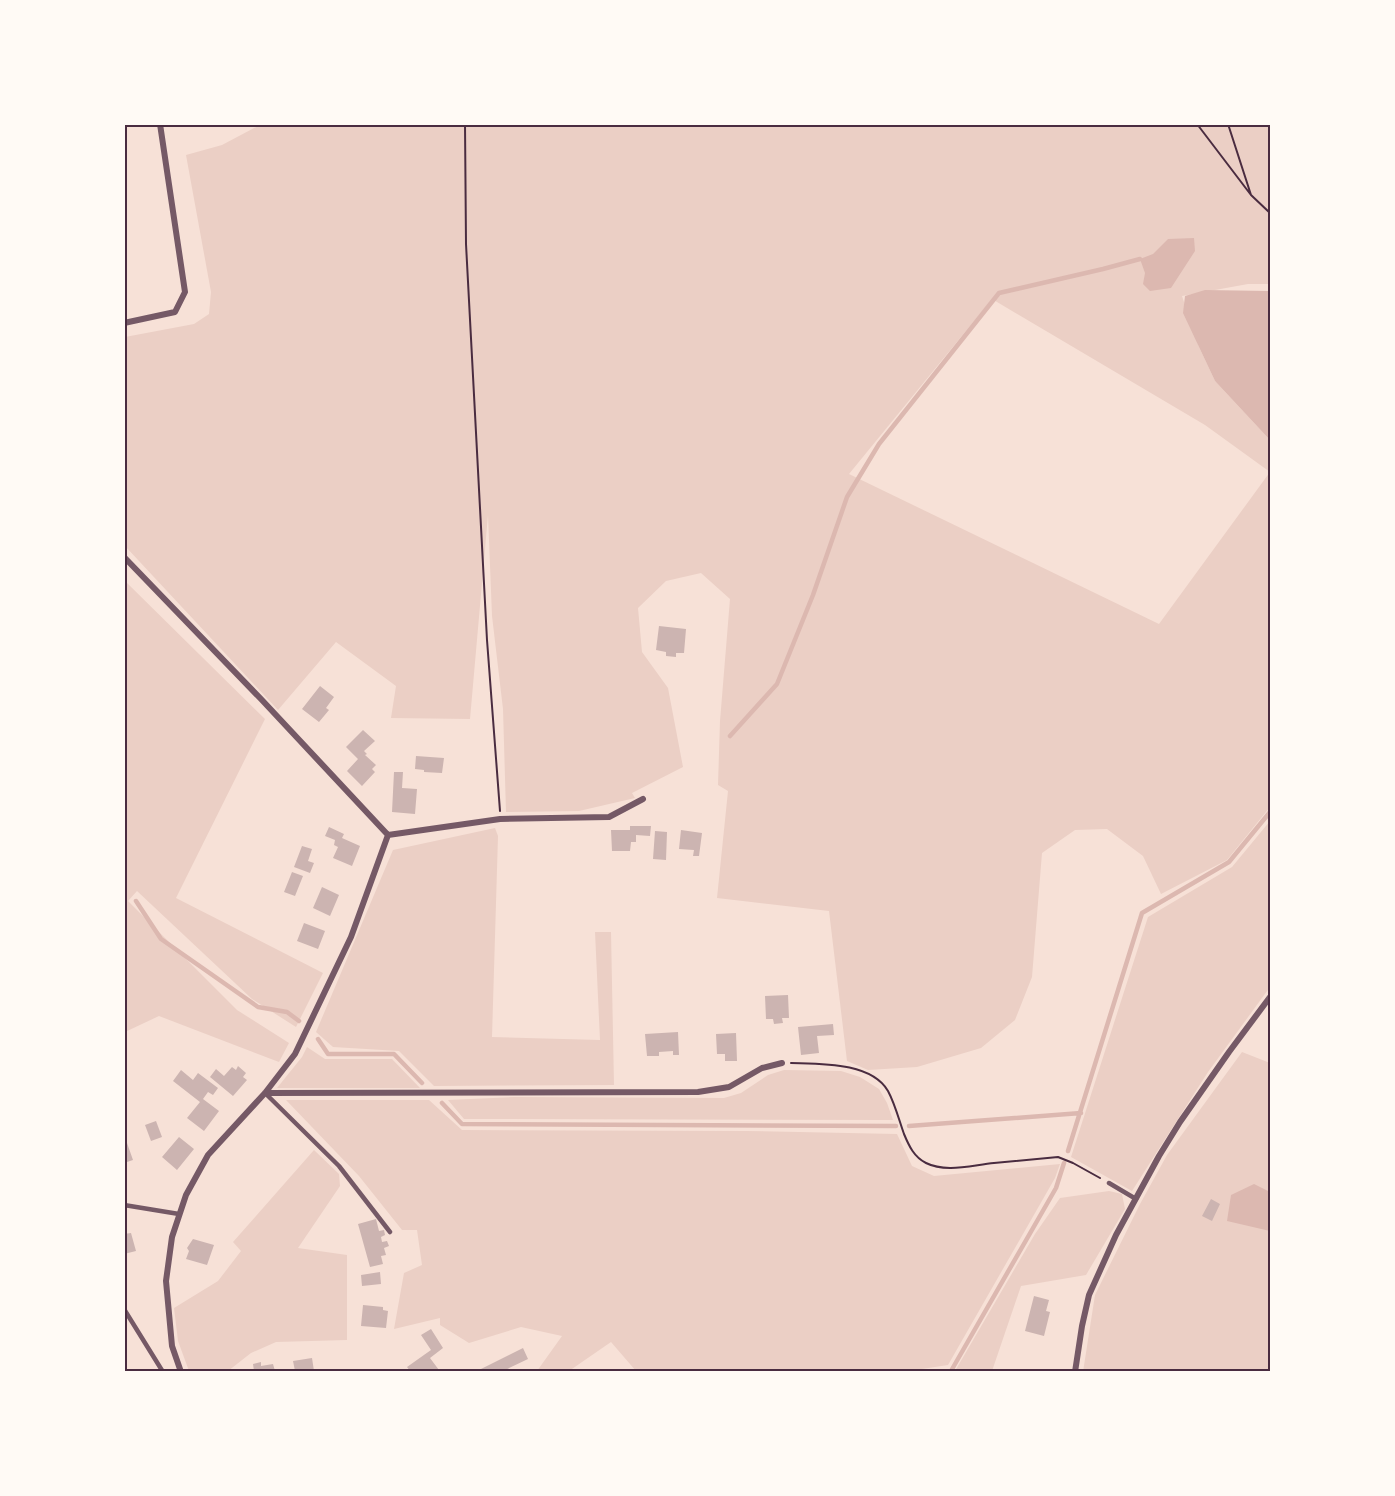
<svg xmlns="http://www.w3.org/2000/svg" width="1395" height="1496" viewBox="0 0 1395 1496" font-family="'Crimson Pro',serif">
<rect width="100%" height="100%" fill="#f7e1d7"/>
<path fill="#ebcfc5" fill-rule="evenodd" d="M260 125H1270V284H1248L1182 296 1199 347 1215 381 1270 440V807L1227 860 1161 894 1143 856 1107 829 1075 830 1042 853 1032 977 1015 1020 981 1048 917 1067 868 1070 847 1061 829 911 717 898 728 791 718 785 720 721 730 599 701 573 666 581 638 608 642 652 668 688 683 767 632 793 635 798 579 811 506 812 503 709 492 616 488 515 470 719 391 718 396 686 336 642 278 710 125 546V337L194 324 209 314 211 292 186 155 222 145ZM992 299 1205 425 1270 472 1159 624 849 474Z
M125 581 265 719 176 898 323 973 296 1027 252 999 137 891 128 901 237 1010 289 1043 279 1062 159 1016 125 1032Z
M1270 821V987L1208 1072 1132 1191 1071 1157 1148 917 1232 867Z
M495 828 498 836 492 1037 600 1040 595 932H611L614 1085 434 1086 399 1051 333 1047 316 1032 393 850Z
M307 1047 325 1059H392L420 1088H277L302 1057Z
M1242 1052 1270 1063V1371L1083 1372 1095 1295 1140 1204 1167 1155Z
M784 1070 841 1071 860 1077 879 1089 887 1103 893 1120 464 1119 448 1100 514 1097 724 1098 741 1093 768 1075Z
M286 1100H429L462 1130 746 1131 897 1134 912 1166 934 1176 1060 1164 1055 1178 948 1365 902 1372 636 1371 611 1342 569 1371H537L562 1336 521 1327 469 1343 440 1325V1318L394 1329 404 1273 422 1265 417 1230H402L359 1176Z
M314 1150 339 1174 340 1186 298 1248 347 1255V1340L276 1342 251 1353 228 1371H189L178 1341 174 1308 218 1281 241 1251 233 1242Z
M1109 1191 1122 1194 1125 1209 1086 1275 1021 1286 992 1371H955L1035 1234 1060 1198Z"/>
<path fill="#dcb8b0" d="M1194 238 1195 251 1171 288 1150 291 1143 284 1145 273 1140 259 1153 254 1168 239Z
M1205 290 1270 291V440L1215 381 1183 313 1185 296Z
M1254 1184 1270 1192V1231L1227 1221 1231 1195Z"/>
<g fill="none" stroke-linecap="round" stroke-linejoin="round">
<path stroke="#dcb8b0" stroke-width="4.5" d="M730 736 777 684 813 595 847 497 879 444 999 293 1103 269 1140 259
M136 901 161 939 258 1007 287 1012 299 1021
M318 1039 328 1054H394L422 1083
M442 1103 462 1124 896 1126
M909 1126 1081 1113
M1068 1151 1142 913 1229 862 1270 812
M944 1372 951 1371 1056 1188 1064 1163"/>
</g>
<path fill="#ccb4b1" d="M659 626 686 629 684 653H676V657L666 656V652L656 650Z
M320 686 334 697 326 708 329 710 319 722 302 709Z
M363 730 375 741 364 751 367 754 365 755 376 765 372 769 375 772 362 786 347 771 358 759 346 747Z
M416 756 444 758 442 773 424 772V770L415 769Z
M394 772H403L402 788 417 789 415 814 392 812Z
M630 826H651L650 836 636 835V842H631L630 851H612L611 830H630Z
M329 827 344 834 342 838 360 846 352 866 333 858 338 847 334 845 335 840 325 836Z
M681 830 702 833 699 856H693L694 850 679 849Z
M655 831 667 832 666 860 653 859Z
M302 846 312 849 308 861 314 863 310 873 294 867Z
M292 872 303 876 295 896 284 892Z
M322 887 339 895 330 916 313 908Z
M304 923 325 931 318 949 297 941Z
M788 995 789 1018H782L783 1023 774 1024 773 1019H766L765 996Z
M833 1024 834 1035 817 1036 819 1053 801 1055 798 1027Z
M678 1032 679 1055H673V1051L659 1052V1056H647L645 1034Z
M736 1033 737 1061H725V1054H717L716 1034Z
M238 1066 246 1073 243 1077 247 1080 233 1096 210 1077 216 1069 224 1076 232 1067 236 1070Z
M181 1070 193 1080 198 1073 218 1088 213 1095 208 1092 203 1099 219 1111 204 1131 187 1118 200 1102 173 1081Z
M156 1121 162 1137 151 1141 145 1125Z
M179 1137 194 1149 177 1170 162 1157Z
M127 1143 133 1160 124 1163V1144Z
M1211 1199 1220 1204 1212 1221 1202 1216Z
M376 1219 379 1231 384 1230 385 1235 381 1237 382 1242 387 1241 389 1246 384 1248 386 1255 381 1256 383 1264 370 1267 358 1224Z
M131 1233 136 1251 124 1254V1234Z
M193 1239 214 1245 207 1265 186 1259 189 1251 187 1248Z
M380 1272 381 1284 362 1286 361 1275Z
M1034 1296 1049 1300 1046 1311 1050 1312 1044 1336 1025 1331Z
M363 1305 383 1307V1310L388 1311 386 1328 361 1326Z
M431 1329 443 1348 430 1358 439 1370 437 1371H410L407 1367 431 1350 421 1335Z
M523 1348 528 1359 503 1371H477Z
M312 1358 314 1371H295L293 1361Z
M261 1362V1366L273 1364 275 1371H254L253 1364Z"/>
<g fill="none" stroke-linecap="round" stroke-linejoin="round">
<path stroke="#4a2c40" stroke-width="2" d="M465 124 466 244 487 640 500 811
M1197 124 1251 195 1228 124
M1251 195 1270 213
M791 1063C820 1064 871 1062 888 1091 895 1104 899 1120 904 1134 909 1146 914 1157 926 1163 946 1173 972 1165 994 1163 1015 1161 1036 1159 1058 1157L1073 1163 1100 1178"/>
<path stroke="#755966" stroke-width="4.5" d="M265 1093 339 1166 390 1232
M1109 1183 1136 1199
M124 1205 179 1214
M124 1309 163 1372"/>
<path stroke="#755966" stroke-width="6" d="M124 323 175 312 185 292 160 124
M124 557 261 699 388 835 351 937 295 1054 265 1093 208 1155 186 1195 172 1237 166 1281 172 1346 181 1372
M388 835 500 819 609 817 643 799
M265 1093 698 1092 729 1087 762 1068 782 1063
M1075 1372 1082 1326 1089 1295 1116 1235 1159 1156 1180 1122 1229 1052 1270 997"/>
</g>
<rect width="1395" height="1496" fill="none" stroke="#fffaf5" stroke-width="252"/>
<rect x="126" y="126" width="1143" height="1244" fill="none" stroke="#4a2c40" stroke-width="2"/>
</svg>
